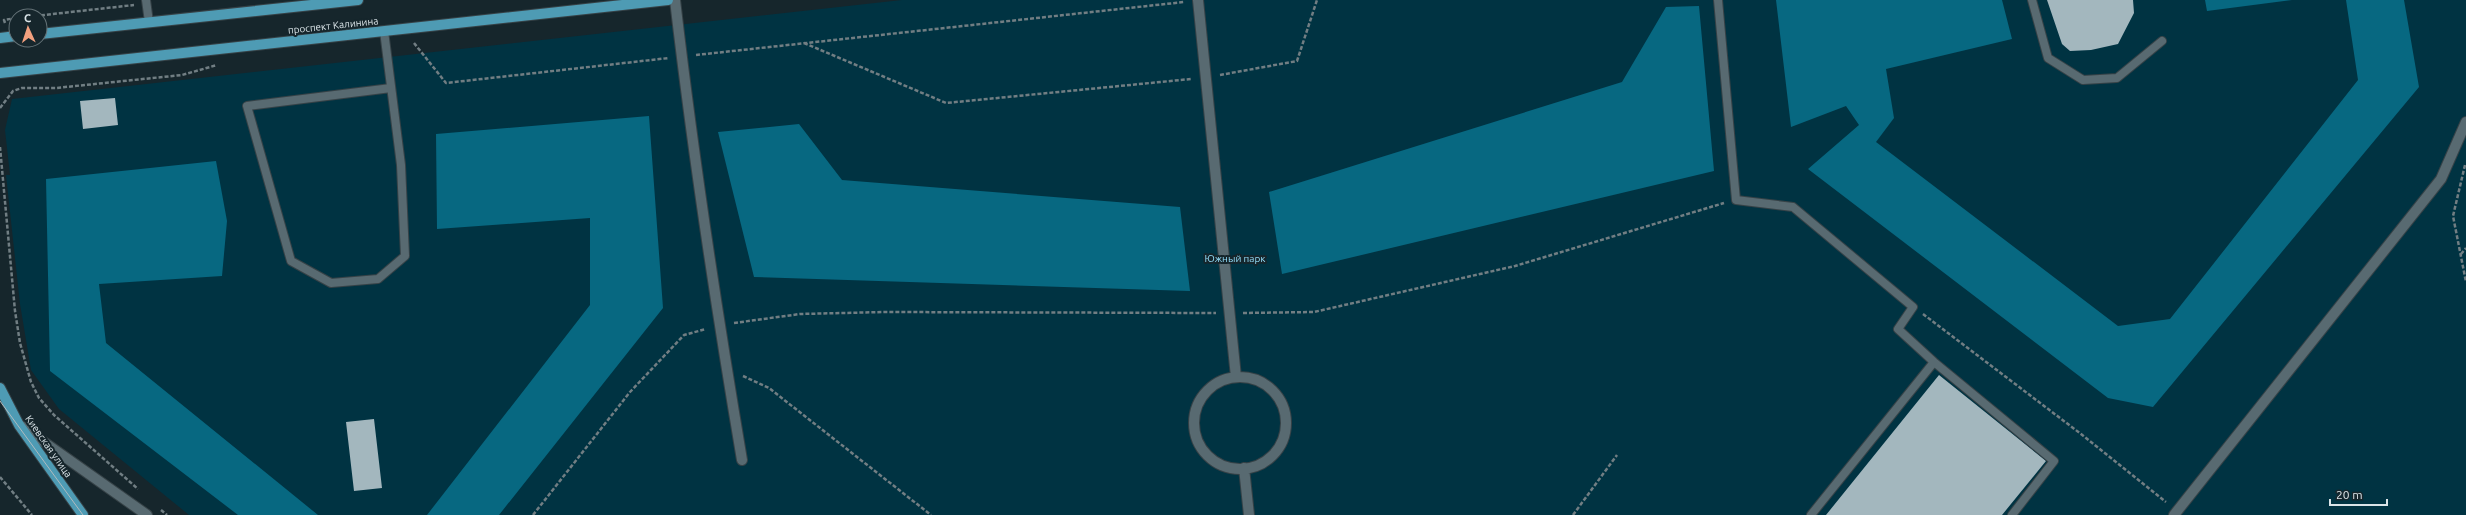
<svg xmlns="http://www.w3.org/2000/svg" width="2466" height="515" viewBox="0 0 2466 515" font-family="Ubuntu,sans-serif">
<rect width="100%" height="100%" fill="#16262c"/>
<path fill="#003342" d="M902 0H2466V515H189L59 409 31 370 20 304 6 175H10L5 130 12 99Z"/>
<path fill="#076881" d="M1776 0H2002L2012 39 1886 69 1894 118 1876 142 2118 326 2170 319 2358 80 2346 0H2404L2419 87 2153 407 2108 398 1808 169 1859 125 1846 106 1791 127Z
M2205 0H2292L2207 11Z
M1699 6 1714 171 1282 274 1269 192 1622 82 1666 7Z
M649 116 663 308 499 515H427L590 305V218L437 229 436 134Z
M799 124 842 180 1180 207 1190 291 754 277 718 132Z
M216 161 227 221 222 276 99 284 106 343 318 515H238L50 371 46 179Z"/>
<path fill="#a3b7be" d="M2047 0H2133L2134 13 2118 44 2091 50 2070 51 2062 44Z
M115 98 118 125 83 129 80 101Z
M1939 375 2046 461 2002 515H1826Z
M374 419 382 488 354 491 346 422Z"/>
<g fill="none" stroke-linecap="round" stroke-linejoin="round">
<g stroke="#364247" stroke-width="10">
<path id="service" d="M146 0 149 22
M1718 0 1736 200 1793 207 1913 307 1898 329 1934 362 2054 461 2012 515
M2032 0 2048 58 2083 80 2117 78 2162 41
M384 31 401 165 405 256 378 279 331 283 291 261 247 106 391 88
M1811 515 1934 362"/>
</g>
<g stroke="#364247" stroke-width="12">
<path id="pedestrian" d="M675 0C693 154 716 307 742 460
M1198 0 1236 377
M1194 423a46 46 0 1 1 92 0a46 46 0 1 1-92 0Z
M1244 468 1249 515
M2174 515 2441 179 2466 122"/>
</g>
<g stroke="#364247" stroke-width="12">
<path id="minor" d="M21 426 147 515"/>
</g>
<g stroke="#364247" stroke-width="12">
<path id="primary" d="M40 34 358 0
M0 38 16 36
M0 73 668 0
M0 388 19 425 83 515"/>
</g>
<path stroke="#717e83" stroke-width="2.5" stroke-dasharray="4 2" stroke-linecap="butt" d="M35 16 134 5
M5 23 4 20 16 18
M414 43 446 83 669 58
M804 43 946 103 1191 79
M696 55 1184 2
M1220 75 1297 61 1317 0
M0 108 13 91 22 88H56L182 75 217 65
M0 147 15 311 20 343 31 382 39 398 54 415 138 489
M2465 165 2453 216 2466 282
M2461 254 2466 248
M1243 313 1314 312 1515 266 1724 203
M1923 314 2081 434 2166 502
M734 323 800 314 885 312 1216 313
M743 376 769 388 931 515
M0 477 32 515
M161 510 167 515
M533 515 630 392 684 335 706 329
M1573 515 1617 455"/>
<use href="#service" stroke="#586a71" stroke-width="8"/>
<use href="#pedestrian" stroke="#586a71" stroke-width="10"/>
<use href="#minor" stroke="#586a71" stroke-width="10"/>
<use href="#primary" stroke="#4e9bb4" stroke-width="10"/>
<path stroke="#afbbbf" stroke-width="1" d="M0 401 83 515"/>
</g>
<g text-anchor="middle" stroke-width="4" stroke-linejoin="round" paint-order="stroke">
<g font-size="10" fill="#dae4e8" stroke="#16262c">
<text transform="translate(333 25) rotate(-6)" y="4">проспект Калинина</text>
<text transform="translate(49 446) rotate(55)" y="4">Киевская улица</text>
</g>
<g font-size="10" fill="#94dffb" stroke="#16262c">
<text x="1235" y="262">Южный парк</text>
</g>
</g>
<g transform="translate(28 28) rotate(357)"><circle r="19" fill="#16262c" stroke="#647277"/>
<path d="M0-3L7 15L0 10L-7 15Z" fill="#f2a07f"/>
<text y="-6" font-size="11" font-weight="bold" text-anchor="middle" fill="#dae4e8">С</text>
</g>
<path d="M2330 499v6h57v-6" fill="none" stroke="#dae4e8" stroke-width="2"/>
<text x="2336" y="499" font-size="12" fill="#dae4e8" stroke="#16262c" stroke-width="3" paint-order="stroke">20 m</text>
</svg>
